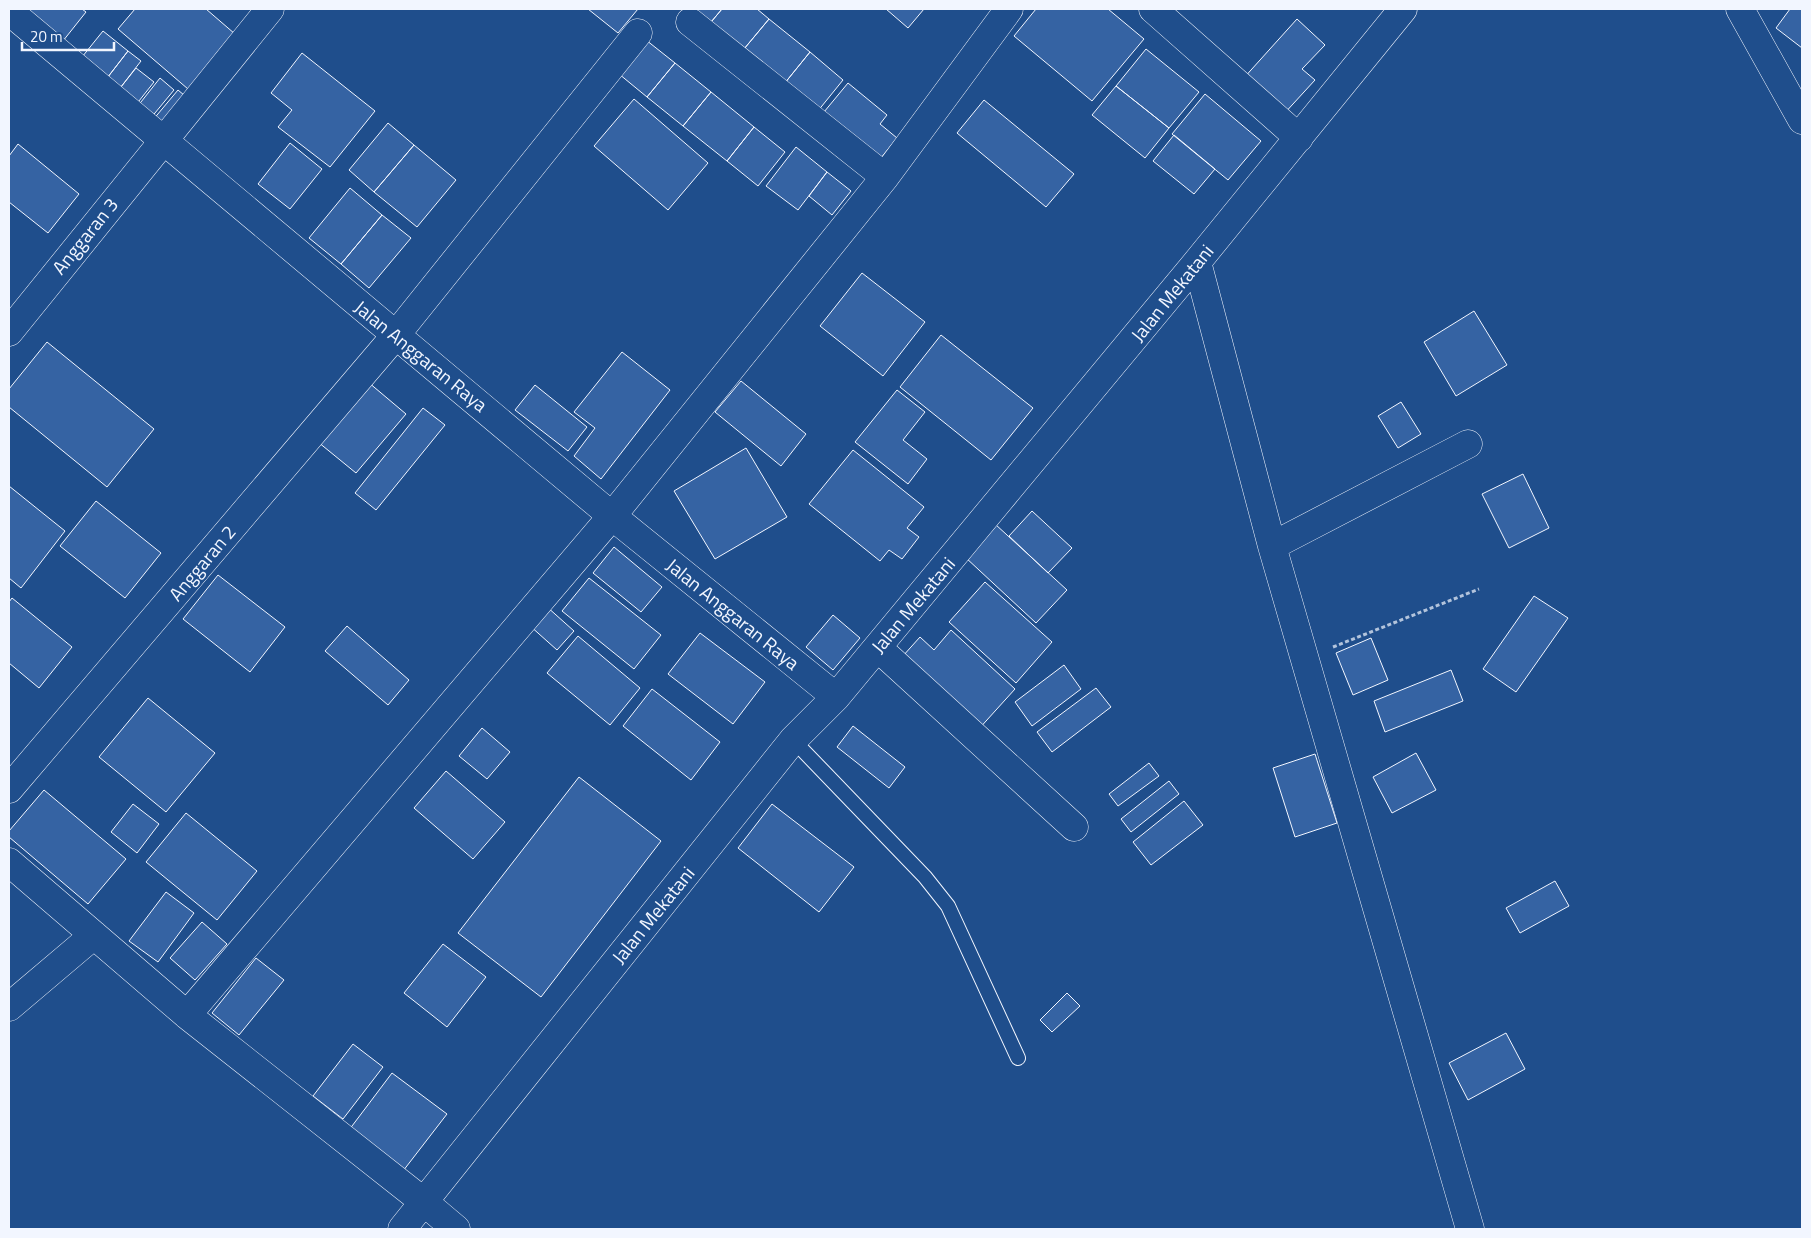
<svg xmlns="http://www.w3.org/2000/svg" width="1811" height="1238" viewBox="0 0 1811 1238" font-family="'Titillium Web',sans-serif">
<rect width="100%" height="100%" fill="#1f4e8c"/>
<path fill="#3563a3" stroke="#f2f6ff" d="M22 9H82L86 12 59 46Z
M135 9H206L235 34 188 89 118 29Z
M588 9H638L618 33Z
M683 9H722L706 28Z
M722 9H757L769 19 739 55 706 28Z
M886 9H924L908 28Z
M1036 9H1108L1144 39 1092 101 1014 36Z
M1790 9H1802V48L1776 28Z
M769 19 810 52 780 89 739 55Z
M1297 19 1325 45 1302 69 1315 80 1282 116 1242 80Z
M103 31 128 51 104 82 78 62Z
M646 40 675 63 647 97 619 74Z
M1146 49 1199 92 1169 128 1116 86Z
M128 51 141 61 117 92 104 82Z
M810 52 843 80 813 117 780 89Z
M302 53 375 111 330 167 278 127 292 110 271 93Z
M675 63 711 92 683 126 647 97Z
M136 68 154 82 135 106 117 92Z
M160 78 174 90 150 119 137 107Z
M848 83 887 115 880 124 897 138 876 164 819 118Z
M1116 86 1169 128 1145 158 1092 115Z
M178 90 191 101 166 132 152 121Z
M711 92 754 127 727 161 683 126Z
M1205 94 1261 141 1228 180 1172 134Z
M634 99 708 163 668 210 594 146Z
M984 100 1074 174 1046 207 957 133Z
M388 123 414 145 374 192 349 170Z
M754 127 785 152 758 186 727 161Z
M1174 135 1215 169 1194 194 1153 161Z
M290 143 322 169 290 209 258 184Z
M18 144 79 194 48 233 9 202V156Z
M414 145 456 180 417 227 374 192Z
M796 147 827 172 798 210 766 186Z
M827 172 851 191 832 215 809 196Z
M350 188 382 215 341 264 309 238Z
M382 215 411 238 369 288 341 264Z
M862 273 925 322 883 376 820 326Z
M1474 311 1507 365 1456 396 1424 342Z
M941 335 1033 408 991 460 900 387Z
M47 342 154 429 107 487 9 407V389Z
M622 352 670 390 601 479 574 456 595 428 574 412Z
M741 381 806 434 781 466 715 412Z
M368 382 406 414 356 473 318 442Z
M535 385 587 427 568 451 515 410Z
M897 390 925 412 903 440 927 459 908 484 855 442Z
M1401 402 1421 434 1398 448 1378 416Z
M423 408 445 425 376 510 355 493Z
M746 448 787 517 715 559 674 491Z
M853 450 924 507 907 528 919 537 902 559 889 550 880 561 809 504Z
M1523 474 1549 528 1509 548 1482 494Z
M9 486 65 531 21 588 9 578Z
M96 501 161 553 125 598 60 546Z
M1032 511 1072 548 1048 573 1009 536Z
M995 524 1067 590 1036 623 965 557Z
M614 547 662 587 641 612 593 573Z
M218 575 285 627 250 672 183 619Z
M589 578 661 635 634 669 562 611Z
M985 582 1052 642 1016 683 949 622Z
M1534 596 1568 618 1516 692 1483 669Z
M12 598 72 647 39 688 9 663V602Z
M546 606 574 631 557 650 529 625Z
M833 615 860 638 833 670 806 647Z
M347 626 409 680 388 705 325 651Z
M951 630 1015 689 977 731 902 657 920 637 934 650Z
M700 633 765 682 733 724 668 674Z
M578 636 640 688 610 725 547 673Z
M1371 638 1388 680 1353 695 1336 653Z
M1064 665 1081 689 1032 726 1015 702Z
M1451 670 1463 701 1385 732 1374 701Z
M1096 688 1111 707 1052 752 1037 732Z
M652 689 720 742 691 780 623 726Z
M148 698 215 753 166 812 99 757Z
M853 726 905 767 889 788 837 747Z
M482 728 510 752 487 779 459 756Z
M1416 753 1436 790 1392 813 1373 777Z
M1315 754 1337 823 1295 837 1273 768Z
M1149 763 1159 776 1118 806 1109 794Z
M446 771 505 822 473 859 414 808Z
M579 777 661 841 541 997 458 933Z
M1169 781 1179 794 1131 832 1121 819Z
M44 790 126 859 88 904 9 837V831Z
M1184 801 1203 825 1151 865 1133 842Z
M133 804 159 824 137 853 111 832Z
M772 804 854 867 819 912 738 848Z
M186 813 257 871 217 920 146 862Z
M1555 881 1569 906 1520 933 1506 908Z
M166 892 194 913 158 962 129 941Z
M202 922 227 944 195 980 170 958Z
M443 944 486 977 447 1027 404 993Z
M256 958 284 980 239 1035 212 1013Z
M1067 993 1080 1006 1052 1032 1040 1020Z
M1506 1033 1525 1069 1468 1100 1449 1063Z
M353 1044 383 1067 343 1119 313 1096Z
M392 1073 447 1114 403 1171 349 1130Z"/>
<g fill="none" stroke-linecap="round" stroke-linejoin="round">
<g stroke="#f2f6ff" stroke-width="16">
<path id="lane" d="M793 740 925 877 948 906 1018 1058"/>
</g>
<g stroke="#f2f6ff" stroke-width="29">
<path id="street" d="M1153 9 1299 138
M1740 9 1802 120
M9 11 612 516 836 697
M690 22 885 177
M1197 262 1272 546 1470 1229
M9 332 270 9
M1272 546 1468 444
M878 648 1074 827
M9 789 395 336 638 33
M9 862 187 1015 424 1202 456 1229
M9 1007 94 935
M187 1015 612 516 885 177 1009 9
M402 1229 793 740 836 697 1197 262 1403 9"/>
</g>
<path stroke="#b3c4dc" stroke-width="3" stroke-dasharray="4 2.5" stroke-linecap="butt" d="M1333 647 1479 589"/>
<use href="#lane" stroke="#1f4e8c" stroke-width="14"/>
<use href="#street" stroke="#1f4e8c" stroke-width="28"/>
</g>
<g text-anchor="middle" stroke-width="4" stroke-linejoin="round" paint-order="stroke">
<g font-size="19" fill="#f2f6ff" stroke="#1f4e8c">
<text transform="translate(85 236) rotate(-51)" y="7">Anggaran 3</text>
<text transform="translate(1172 293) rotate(-51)" y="7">Jalan Mekatani</text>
<text transform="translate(421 356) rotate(39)" y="7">Jalan Anggaran Raya</text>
<text transform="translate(202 563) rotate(-50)" y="7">Anggaran 2</text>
<text transform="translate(913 605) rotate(-50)" y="7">Jalan Mekatani</text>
<text transform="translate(733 614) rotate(39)" y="7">Jalan Anggaran Raya</text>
<text transform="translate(653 915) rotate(-51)" y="7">Jalan Mekatani</text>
</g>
</g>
<rect width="1811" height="1238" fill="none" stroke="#f2f6ff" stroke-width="20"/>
<path d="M22 42v8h92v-8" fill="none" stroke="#f2f6ff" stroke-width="2.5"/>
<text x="30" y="42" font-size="15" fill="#f2f6ff" stroke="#1f4e8c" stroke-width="4" paint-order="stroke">20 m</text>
</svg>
